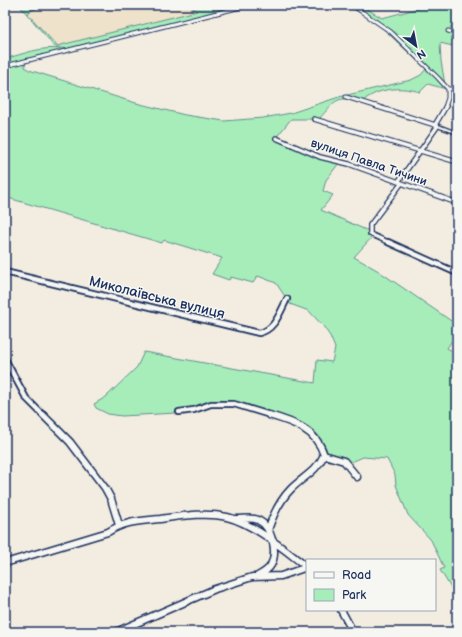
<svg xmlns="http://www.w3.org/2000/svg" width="462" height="637" viewBox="0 0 462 637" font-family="'Balsamiq Sans',sans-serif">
<rect width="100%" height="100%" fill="#f2ede0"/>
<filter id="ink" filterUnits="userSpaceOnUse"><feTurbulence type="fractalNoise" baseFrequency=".025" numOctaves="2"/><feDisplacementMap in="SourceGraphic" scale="8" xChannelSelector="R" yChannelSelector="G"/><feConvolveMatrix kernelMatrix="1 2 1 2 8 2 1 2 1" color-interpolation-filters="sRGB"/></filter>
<g filter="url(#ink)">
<path fill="#eee2ca" d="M43 5H189L198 11 57 46 27 12Z"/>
<path fill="#a7edba" stroke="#618e8c" d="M19 5H43L27 13 57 46 197 11 189 5H244L70 49C63 48 53 49 50 41Z
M247 5H251L29 61 25 64V67L29 70 136 103 185 115 224 121 263 118 291 113 339 97 411 80 421 75 426 69 375 21 346 5H351L383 27 430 70 446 89 428 84 420 92C401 86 378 88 363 101 335 96 337 99 319 119H291L275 139 339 163 326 180 323 191 333 195 321 210 366 230 368 229V232L372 237 354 257 377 270 457 325V333L447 348 457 354V591L454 593 440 570 444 568 431 540 408 515 396 485 395 475 387 459 363 457 349 463 341 457 322 451 312 435 293 423 264 416 234 405 208 406 194 412 122 416 108 414 96 408 94 404 106 397 137 367 144 352 315 383 317 360 332 362 335 348 330 336 323 326 309 311 290 304 276 283 258 276 253 283 231 277 229 280 212 274 222 258 164 240 162 243 5 197V59C22 54 43 46 61 49V50Z
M353 5H360L382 18 431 5H457V21L450 27 457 29V47L440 43 441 61 445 85C418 54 388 26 353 5Z"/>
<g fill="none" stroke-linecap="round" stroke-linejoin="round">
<g stroke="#1b2f5e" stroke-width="5">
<path id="minor-far3" d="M352 5 391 32 438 78 448 89V98L445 107
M448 31 457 33
M5 66 249 5
M448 89H457
M346 97 378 107"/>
</g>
<g stroke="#1b2f5e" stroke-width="6">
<path id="minor-far2" d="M375 106 435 125 446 106
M314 119 457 162
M276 138 320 157 349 164 457 203
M398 182 437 127
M390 243 370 234V225L401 184"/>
</g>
<g stroke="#1b2f5e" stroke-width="8">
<path id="minor-far1" d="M388 242 457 273
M5 272 259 333C275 330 280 312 287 299
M5 359 26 398 44 416
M179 412 194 410 211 404H234L273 416"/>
</g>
<g stroke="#1b2f5e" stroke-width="9">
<path id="minor" d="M43 415 70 442 105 488 111 499 119 525
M269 415C293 422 316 429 324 455L344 461 357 477
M236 519C243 519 252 517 258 520 272 527 278 552 271 565 268 571 261 574 256 577
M268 530C273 515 280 500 291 489 303 477 317 471 324 455
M5 563 108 532C125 521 141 521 160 519 182 516 206 512 227 517 253 523 286 551 307 567
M341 610 353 632
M116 632 215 589 252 577 281 576 307 567"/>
</g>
<g stroke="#1b2f5e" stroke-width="2.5">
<path id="tertiary" d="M434 124H436L457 132V134L434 126Z"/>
</g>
<use href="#minor-far3" stroke="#f6f6f2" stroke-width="3"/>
<use href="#minor-far2" stroke="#f6f6f2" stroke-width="3.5"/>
<use href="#minor-far1" stroke="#f6f6f2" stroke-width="4.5"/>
<use href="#minor" stroke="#f6f6f2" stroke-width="6"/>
<use href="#tertiary" fill="#f6f6f2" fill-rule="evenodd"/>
</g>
</g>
<g text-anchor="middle" stroke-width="3" stroke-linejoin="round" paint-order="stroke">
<g font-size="12" fill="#1b2f5e" stroke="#f6f6f2">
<text transform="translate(369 162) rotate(19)" y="4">вулиця Павла Тичини</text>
</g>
<g font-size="14" fill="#1b2f5e" stroke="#f6f6f2">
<text transform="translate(157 297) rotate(14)" y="5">Миколаївська вулиця</text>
</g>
</g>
<rect width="462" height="637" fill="none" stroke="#f6f6f2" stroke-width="20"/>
<rect x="10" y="10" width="442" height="617" fill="none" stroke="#1b2f5e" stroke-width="1.5" filter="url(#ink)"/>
<rect x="306" y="559" width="130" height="52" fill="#f6f6f2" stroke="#9ea6b7"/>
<rect x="314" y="572" width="20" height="6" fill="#f6f6f2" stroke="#9ea6b7"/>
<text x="342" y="579" font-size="12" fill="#1b2f5e">Road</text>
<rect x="314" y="589" width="20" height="12" fill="#a7edba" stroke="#9ea6b7"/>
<text x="342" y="599" font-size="12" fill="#1b2f5e">Park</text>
<g transform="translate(416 46) rotate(148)" stroke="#f6f6f2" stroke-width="3" paint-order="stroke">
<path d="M0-3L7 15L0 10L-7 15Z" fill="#1b2f5e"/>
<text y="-6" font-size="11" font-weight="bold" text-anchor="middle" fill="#1b2f5e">N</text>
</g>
</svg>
